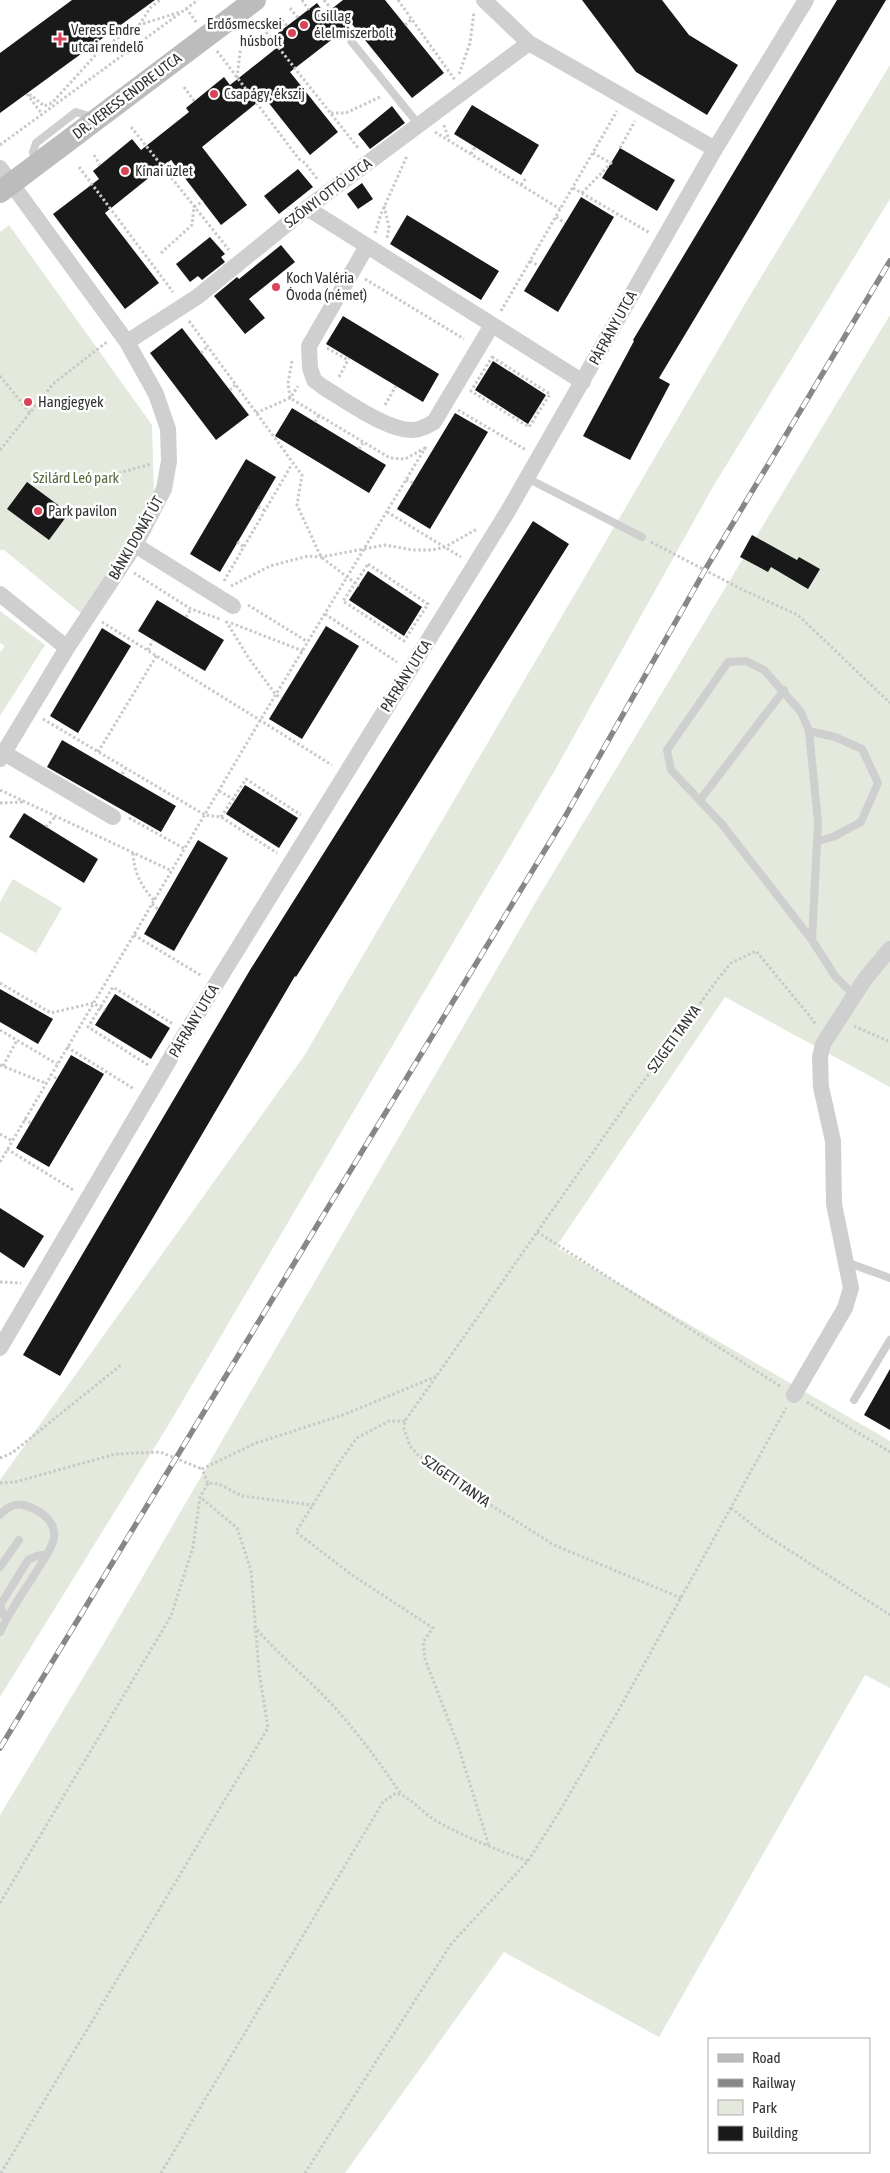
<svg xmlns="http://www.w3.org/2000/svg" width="890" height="2173" viewBox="0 0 890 2173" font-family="'Asap Condensed',sans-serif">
<rect width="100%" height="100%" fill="#fff"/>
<path fill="#e3e9dc" d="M890 65V199L714 485 555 770 169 1424 0 1697V1480L304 1056 749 297Z
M9 225 152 425 154 499 133 538 82 614 4 550H0V232Z
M890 315V1087L725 997 556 1247 890 1441V1688L865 1675 659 2037 504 1952 345 2173H0V1815L110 1633 541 893Z
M0 611 45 645 0 716V652L5 646 0 643Z
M13 879 62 908 36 953 0 932V902Z"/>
<path fill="#191919" d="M72 0H155L0 113V53Z
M343 0H385L444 73 412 98 352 24 290 72 338 132 310 155 264 97 202 147 247 205 221 225 171 160 105 213 159 283 125 309 53 214 99 179 93 171 132 139 141 150 189 112 186 108 224 77 230 85 284 42 278 33 317 3 325 14Z
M582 0H662L689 35 738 65 707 115 636 72Z
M837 0H886L659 378 670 384 630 460 583 436 634 341 633 340Z
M472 105 539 145 521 175 454 134Z
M392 106 405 123 370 149 358 134Z
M620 148 675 180 657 211 602 178Z
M298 169 313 187 279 214 264 196Z
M362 183 373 199 358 209 347 194Z
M581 197 614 217 558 312 524 291Z
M407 215 499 271 481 300 390 244Z
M210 237 225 254 221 257 225 262 202 280 198 276 190 282 176 264Z
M281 245 295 262 249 299 265 318 245 334 214 296 237 277 239 279Z
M343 316 439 374 423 402 326 344Z
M182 328 249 415 216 440 150 353Z
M493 361 546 395 528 424 475 390Z
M292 408 386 465 369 493 275 436Z
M455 413 488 432 430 529 397 509Z
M246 459 276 477 220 572 190 554Z
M27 482 69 513 49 540 7 509Z
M533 521 569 544 296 977 295 976 60 1376 23 1355 250 970Z
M752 535 797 560 799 557 820 569 808 589 771 567 768 572 740 557Z
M368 571 422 607 404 636 349 600Z
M157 600 224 640 205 671 138 631Z
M326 626 359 646 302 739 269 719Z
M102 628 131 646 78 733 50 716Z
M62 740 176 806 161 832 47 767Z
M245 785 298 818 279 848 226 814Z
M24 813 98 859 84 883 9 837Z
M198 840 228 858 174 951 144 934Z
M0 989 53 1019 38 1044 0 1022Z
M115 994 170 1028 151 1059 95 1025Z
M71 1055 104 1074 49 1167 16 1148Z
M0 1208 44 1236 24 1268 0 1252Z
M890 1369V1430L864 1415Z"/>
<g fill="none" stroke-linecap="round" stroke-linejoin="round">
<path stroke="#c9c9c9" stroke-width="3" stroke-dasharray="2.5 2.5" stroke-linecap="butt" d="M302 0 309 10
M324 0 350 31
M398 0 455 80
M186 8 196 22
M290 8 298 18
M279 16 287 26
M139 25 151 7 160 0
M405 25 412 19
M263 28 359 149
M217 51 299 159 305 163 318 180
M459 74 470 43 474 12
M237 78 241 44
M184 87 194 101
M27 94 42 114
M29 96 31 95 44 106 52 103 102 48 139 25 180 12
M331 113H346L382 96
M444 125 449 140
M131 127 229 250
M435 132 560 209
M0 145 198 0
M620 148 635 121
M471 154 475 147
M94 155 100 165
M79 167 173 292
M163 167 172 161
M521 185 526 178
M573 188 650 233
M582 193 611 163 593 153
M384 206 389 227 387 239
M556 217 565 223
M375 233 381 214 407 156
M161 253 192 225 194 207 203 201
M530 261 539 266
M365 279 464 339
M501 311 617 111
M189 321 302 475 297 505 321 557 359 586
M327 348 348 360
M201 353 208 346
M492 357 550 394 529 427 471 391Z
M292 361 288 383 290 398 390 458 405 459 425 448
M0 376 30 413
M339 377 349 358
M230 390 235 385
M385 405 396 386
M458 410 526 450
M256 413 290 398 298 386
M315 422 319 415
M359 449 363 443
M0 450 53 384 108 341
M406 480 413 483
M50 482 70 477 98 479 151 464
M258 507 266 511
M387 512 461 557
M237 542 244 547
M651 542 743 590 798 615 890 703
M368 564 428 604 404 641 343 601Z
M134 573 191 609 220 619
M224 581 292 464
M231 586 270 566 308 556 321 557 385 545 413 550H432L445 547 477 529
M248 605 308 642
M325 614 397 662
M186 617 191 609
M226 621 248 657 276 695 282 698
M102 622 332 765
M231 623 303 651
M148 650 153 640
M43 719 205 815 221 817 277 853
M98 752 157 655
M122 774 126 768
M0 790 172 871
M219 791 235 800
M0 803 25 802
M221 817 246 779 301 815
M129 818 185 849
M46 827 55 817
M133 853C134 872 141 887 155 901
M152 904 158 909
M134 935 202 976
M0 983 51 1013 93 1003 105 1010
M854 1026 890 1042
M0 1030 57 1064
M67 1047 134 1089
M0 1065 45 1083
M148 1065 88 1027 113 987 173 1024
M3 1066 17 1040
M50 1074 57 1079
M24 1119 31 1123
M0 1134 12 1141
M7 1149 75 1191
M0 1162 261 719 427 445
M537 1232 780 1386
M0 1282 21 1283
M807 1402 890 1452
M405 1421H389L357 1438 340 1461 296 1532 352 1575 433 1628 423 1642 425 1659 458 1745 489 1846
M0 1458 12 1453 121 1365
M0 1483 15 1482 116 1454 160 1452 202 1469
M208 1483 202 1469 256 1443 343 1415 437 1376
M731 1508 764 1534 890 1615
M681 1598 554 1545 470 1492 419 1456 410 1446 404 1429 405 1421 626 1105 717 980 731 963 756 951 813 1020 816 1026
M254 1626C274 1650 298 1670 320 1692 350 1722 377 1759 401 1794
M0 1903 171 1616 193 1547 200 1497 208 1483 219 1484 242 1496 313 1505
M1 2173 268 1728 259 1671 251 1570 237 1528 200 1497
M161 2173 383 1802 396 1793C414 1799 423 1814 438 1822 467 1838 497 1850 528 1861
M305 2173 451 1944 528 1861 558 1814 621 1706 786 1408"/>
<path stroke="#cfcfcf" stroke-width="8" d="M351 41 419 125
M36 162 33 152 36 143 76 112 92 117
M527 478 642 537
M809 731 835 737 862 749 878 783 861 822 833 837 818 841
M700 800 784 690
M812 940 818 822 809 731 801 712 764 670 746 661 728 662 667 750 671 770 721 823 812 940 835 976 855 996
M846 1262 890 1278
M854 1400 890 1340
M0 1515C6 1508 13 1503 23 1505 39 1509 56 1520 54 1538 52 1549 43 1560 38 1569 25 1590 10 1610 0 1632
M0 1567 19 1540
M6 1619 1 1610V1604L28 1560 37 1556 47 1554"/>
<path stroke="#cfcfcf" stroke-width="16" d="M484 0 529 43 715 149
M0 168 127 342 156 394 168 429 169 461 164 489 135 545 67 648 0 759
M307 208 583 382
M367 246 309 346 310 368 314 380 323 387C345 400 387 431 413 430 420 430 427 426 434 422L492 325
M127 342 197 297 307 208 529 43
M135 545 233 606
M0 594 67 648
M4 753 113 817
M0 1348 174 1052 508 511 715 149 806 0
M794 1395 845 1308 851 1288 834 1204 833 1141 821 1087 820 1057 823 1044 865 979 890 949"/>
<path stroke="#bcbcbc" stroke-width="22" d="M0 192 255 0"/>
<g stroke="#878787" stroke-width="5.5">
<path id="rail" d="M0 1748 562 822 705 570 890 261"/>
</g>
<use href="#rail" stroke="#fff" stroke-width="4" stroke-dasharray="11" stroke-linecap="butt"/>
</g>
<g fill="#db4358" stroke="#fff" stroke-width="2">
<circle cx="304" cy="25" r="5"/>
<circle cx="292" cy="33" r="5"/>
<path d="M57.5 31.5h5v5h5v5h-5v5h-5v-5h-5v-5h5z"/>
<circle cx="214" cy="94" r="5"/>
<circle cx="125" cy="171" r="5"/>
<circle cx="276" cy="287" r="5"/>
<circle cx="28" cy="402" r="5"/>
<circle cx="38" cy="511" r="5"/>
</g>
<g text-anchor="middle" stroke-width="5" stroke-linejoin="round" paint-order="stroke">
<g font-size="15" fill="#323232" stroke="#fff" text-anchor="start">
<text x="314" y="21">Csillag<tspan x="314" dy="17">élelmiszerbolt</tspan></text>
<text x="282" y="29" text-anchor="end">Erdősmecskei<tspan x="282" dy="17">húsbolt</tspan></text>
<text x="71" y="35">Veress Endre<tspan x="71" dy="17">utcai rendelő</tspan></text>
<text x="224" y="99">Csapágy, ékszíj</text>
<text x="135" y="176">Kínai üzlet</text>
<text x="286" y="283">Koch Valéria<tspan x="286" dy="17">Óvoda (német)</tspan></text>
<text x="38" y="407">Hangjegyek</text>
<text x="48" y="516">Park pavilon</text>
</g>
<g font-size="15" fill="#323232" stroke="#fff">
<text transform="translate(127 96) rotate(-37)" y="5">DR. VERESS ENDRE UTCA</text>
<text transform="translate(328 193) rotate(-37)" y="5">SZŐNYI OTTÓ UTCA</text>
<text transform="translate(613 328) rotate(-61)" y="5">PÁFRÁNY UTCA</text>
<text transform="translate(136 538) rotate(-60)" y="5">BÁNKI DONÁT ÚT</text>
<text transform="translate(406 676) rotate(-58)" y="5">PÁFRÁNY UTCA</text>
<text transform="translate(194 1021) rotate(-59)" y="5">PÁFRÁNY UTCA</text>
<text transform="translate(674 1039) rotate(-54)" y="5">SZIGETI TANYA</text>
<text transform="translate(456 1481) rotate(35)" y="5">SZIGETI TANYA</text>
</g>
<g font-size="15" fill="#586c42" stroke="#fff">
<text x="76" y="483">Szilárd Leó park</text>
</g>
</g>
<rect x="708" y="2038" width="162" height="115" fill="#ffffff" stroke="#adadad"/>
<rect x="718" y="2054" width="25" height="8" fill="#bcbcbc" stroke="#adadad"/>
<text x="752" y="2063" font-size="15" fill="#323232">Road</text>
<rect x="718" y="2079" width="25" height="8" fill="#878787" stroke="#adadad"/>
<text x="752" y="2088" font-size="15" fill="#323232">Railway</text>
<rect x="718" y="2100" width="25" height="15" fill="#e3e9dc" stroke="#adadad"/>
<text x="752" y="2113" font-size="15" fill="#323232">Park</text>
<rect x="718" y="2126" width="25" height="15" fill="#191919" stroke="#adadad"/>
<text x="752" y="2138" font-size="15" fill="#323232">Building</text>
</svg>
